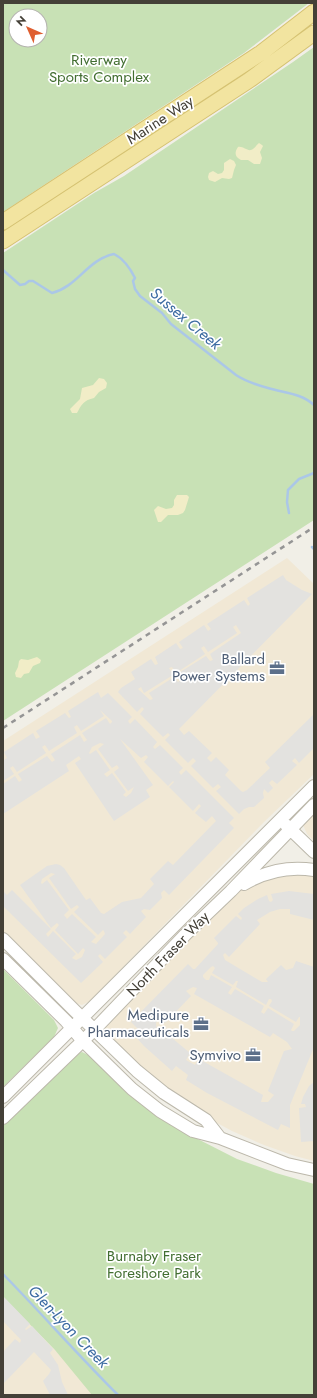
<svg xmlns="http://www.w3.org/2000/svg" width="317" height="1398" viewBox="0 0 317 1398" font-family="Jost,sans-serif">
<rect width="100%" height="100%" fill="#f1efe7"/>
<path fill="#f1e8d5" d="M287 558 314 584V774L264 822 90 1001 82 1005 75 1003 3 932V741Z
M314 811V841L307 834 303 825Z
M278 874 314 875V1161L295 1156 264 1145 232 1131 206 1117 159 1084 106 1034 104 1028 109 1020 238 890Z
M3 1297 99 1395H3Z"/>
<path fill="#c8e1b5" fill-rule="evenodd" d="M3 3H309L244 53 3 212ZM16 16H40V40H16Z
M314 47V520L3 721V253L94 193 124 176 293 62Z
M3 969 54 1020 58 1028 54 1037 3 1087Z
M82 1052 90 1056 149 1108 180 1130 237 1159 276 1173 314 1184V1395H92L55 1350 3 1297V1126L74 1055Z"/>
<path fill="#f1edc7" d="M259 143 262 145 263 146 260 152 262 158 260 164H254L248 160H241C235 157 234 153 238 147 243 146 247 151 251 150 255 149 256 145 259 143Z
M230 159 234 161 236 165 234 170 232 178 229 179 222 178 215 182 209 180 208 177 209 173 213 171 218 174 222 173 224 170V163Z
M99 378 104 379 107 383 106 388 99 392 94 398C84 400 81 405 77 413H72L70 409 80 399 82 388 93 385Z
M177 495H187L189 497 185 510 183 513 178 515H168L161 522H158L154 510 158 506 166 509 172 508 174 505V500Z
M37 657 41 660 40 663 33 666 29 673 24 674 21 678 16 677 15 673 18 667 19 661 21 659 28 660Z"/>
<path fill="#e3e2df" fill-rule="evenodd" d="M283 575 286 580 302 590 312 594 179 729 184 735 189 731 212 753 207 758 211 762 216 757 229 770 225 775 241 791 243 792 247 790 270 768 265 762 314 714V748L299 763 295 758 292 761 297 765 277 784 272 780 269 783 273 788 268 793 264 789 263 793 264 798 254 807H249L244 809 239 814 216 791 221 787 218 784 213 788 191 766 196 761 193 758 188 763 165 740 170 735 168 733 163 737 140 714 144 709 142 707 137 712 118 692 121 688 135 679 131 672 151 659 155 665 158 664 155 657 176 643 180 649 183 648 179 642 204 625 208 631 211 629 207 624 244 600 248 606 250 604 247 598ZM236 625 241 633 210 654 213 660 210 661 206 656 177 674 181 680 178 682 174 677 149 693 153 699 150 700 138 689 141 687 144 693 173 675 169 668 172 667 176 673 205 654 201 648 204 646 208 652 237 633 233 627Z
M98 692 101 698 108 693 132 717 128 721 130 724 135 719 157 742 153 747 155 749 160 745 183 768 179 772 181 775 186 770 234 818 229 823 234 828 169 895 164 890 161 893 162 898 150 910 144 909 141 911 146 917 130 934 126 930 123 933 127 937 105 959 100 954 98 956 103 962 81 983 3 906V891L7 895 12 890 51 929 46 934 48 937 53 931 76 954 72 958 76 960 82 957 85 950 83 948 78 954 55 930 59 925 57 923 51 928 20 885 47 866 56 864 60 865 64 868 86 900 90 898 101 913 104 914 122 902 141 898 154 884 150 879 168 861 173 865 216 821 212 816 206 822 195 813 201 806 199 804 193 811 169 787 174 782 173 781 168 786 144 762 148 757 146 755 141 758 120 739 153 785 146 790 150 797 114 821 75 763 81 759 79 756 66 765 69 771 3 814V784L15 776 19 782 22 780 18 774 47 756 52 762 55 760 51 754 80 735 84 742 87 740 82 733 106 718 110 724 112 722V721L100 710 104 716 81 731 77 725 74 727 77 733 49 751 45 745 42 747 46 753 17 772 13 766 10 768 14 774 3 781V758L4 760 7 758 4 752 33 733 36 739 40 737 36 731 65 713 69 718 71 717 68 711ZM100 743 104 744 98 749 112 768 117 765 119 768 114 772 128 791 134 787 131 793 126 797 123 795 126 792 112 773 107 777 104 774 110 770 96 750 90 754 89 753 92 747ZM51 873 55 874 49 878 71 909 77 905 79 907 74 912 98 935 103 930 104 931 105 934 96 944 91 942 96 937 72 914 67 919 64 915 69 910 47 880 42 884 41 883 42 879Z
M289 891 314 894 313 900 314 901V920L290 914V909H280L270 912 257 920 260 924 229 957 225 953 223 955 225 960 262 982H268L266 979 281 965 286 970 293 968 296 961 314 967V1047L290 1105V1128L281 1124 278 1130 207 1093 186 1080 188 1075 176 1066 172 1071 144 1046 133 1034 138 1029 131 1022 188 964 193 969H195L218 944V943L214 938 236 916 241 920 242 918 238 914 244 908 258 899 267 895 269 901 271 902 273 900 271 894ZM213 966 215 968 212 973 233 985 236 981H238L236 987 266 1005 269 999H271L272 1001 269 1006 296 1022 299 1017H300V1025L294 1031H292L291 1030 294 1024 268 1008 264 1014 261 1012 264 1006 235 989 231 995 228 993 232 987 211 975 209 980H206L203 977V975L211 967ZM193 987 197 988 194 994 270 1037 273 1033 287 1042 292 1049 284 1051 268 1091 274 1095 268 1102H261L263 1095 199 1059 195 1065 186 1060 190 1053 166 1033 161 1038 157 1034 156 1023 159 1018 165 1023 191 996 186 991Z
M314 1082V1141L301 1142 299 1108 306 1107 305 1104H301L303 1097 309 1086Z
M3 1296 30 1324 25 1329 26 1330 32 1326 53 1349 50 1353 58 1365 62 1382 68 1395H50L43 1381 49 1374 51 1370 34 1352 3 1384V1352L15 1339 20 1343 21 1340 3 1321Z"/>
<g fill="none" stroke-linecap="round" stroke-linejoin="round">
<path stroke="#abc7e7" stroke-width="2.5" d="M3 270 20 285 25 284 29 281H33L52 293C77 287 88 259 114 254 124 259 130 268 135 278L133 281 135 289 140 296 162 313 171 324 236 375C245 381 257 385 268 388 284 393 301 393 314 405
M289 513 287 502 288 490 299 479 314 473
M312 547 314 549
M3 1274C42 1314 79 1356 118 1395"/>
<g stroke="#bcb8ab" stroke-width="14">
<path id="minor" d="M286 825 314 852
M244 884C266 871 289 866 314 870
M3 939 75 1011 137 1071 164 1093 206 1120 220 1138
M3 959 66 1021 83 1041 132 1089 160 1111 193 1131 220 1138 287 1164 314 1170
M3 1097 314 786
M3 1118 94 1030 185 935 231 891 314 805"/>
</g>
<g stroke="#d5c272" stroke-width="17">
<path id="major" d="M3 222 261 53 314 12
M3 241 248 81 314 33"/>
</g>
<use href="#minor" stroke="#fff" stroke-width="12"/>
<use href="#major" stroke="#f2e4a0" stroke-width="15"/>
<path stroke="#959595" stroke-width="2.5" stroke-dasharray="5 5" stroke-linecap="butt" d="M3 728 314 527"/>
</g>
<defs>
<g id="office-bare" transform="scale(1.2)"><path d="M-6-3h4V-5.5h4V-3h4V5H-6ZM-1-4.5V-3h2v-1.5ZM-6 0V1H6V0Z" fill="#5c6f8a" stroke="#fff" stroke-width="2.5" paint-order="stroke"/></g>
</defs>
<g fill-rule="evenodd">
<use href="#office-bare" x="277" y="668"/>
<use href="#office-bare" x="201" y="1024"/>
<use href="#office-bare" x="253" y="1055"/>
</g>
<g text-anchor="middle" stroke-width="3.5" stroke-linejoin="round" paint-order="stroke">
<g font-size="15" fill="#426e31" stroke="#fff">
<text x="99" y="65">Riverway<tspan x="99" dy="17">Sports Complex</tspan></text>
<text x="154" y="1261">Burnaby Fraser<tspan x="154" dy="17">Foreshore Park</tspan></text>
</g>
<g font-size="15" fill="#444037" stroke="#fff">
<text transform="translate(160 120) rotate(-33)" y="5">Marine Way</text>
<text transform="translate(168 954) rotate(-46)" y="5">North Fraser Way</text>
</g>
<g font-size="15" fill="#4e5e75" stroke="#fff" text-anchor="end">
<text x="265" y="664">Ballard<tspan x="265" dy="17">Power Systems</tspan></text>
<text x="189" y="1020">Medipure<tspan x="189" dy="17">Pharmaceuticals</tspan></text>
<text x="241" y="1060">Symvivo</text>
</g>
<g font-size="16" font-style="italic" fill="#3d6ca2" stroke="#fff">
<text transform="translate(186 318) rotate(40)" y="6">Sussex Creek</text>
<text transform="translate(69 1326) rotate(46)" y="6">Glen-Lyon Creek</text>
</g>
</g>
<rect width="317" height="1398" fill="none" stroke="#444037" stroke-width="8"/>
<g transform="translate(28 28) rotate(315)"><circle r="19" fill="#ffffff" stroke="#b4b3af"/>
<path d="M0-3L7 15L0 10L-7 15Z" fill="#df5e30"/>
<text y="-6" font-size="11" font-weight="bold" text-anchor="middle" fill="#444037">N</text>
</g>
</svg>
